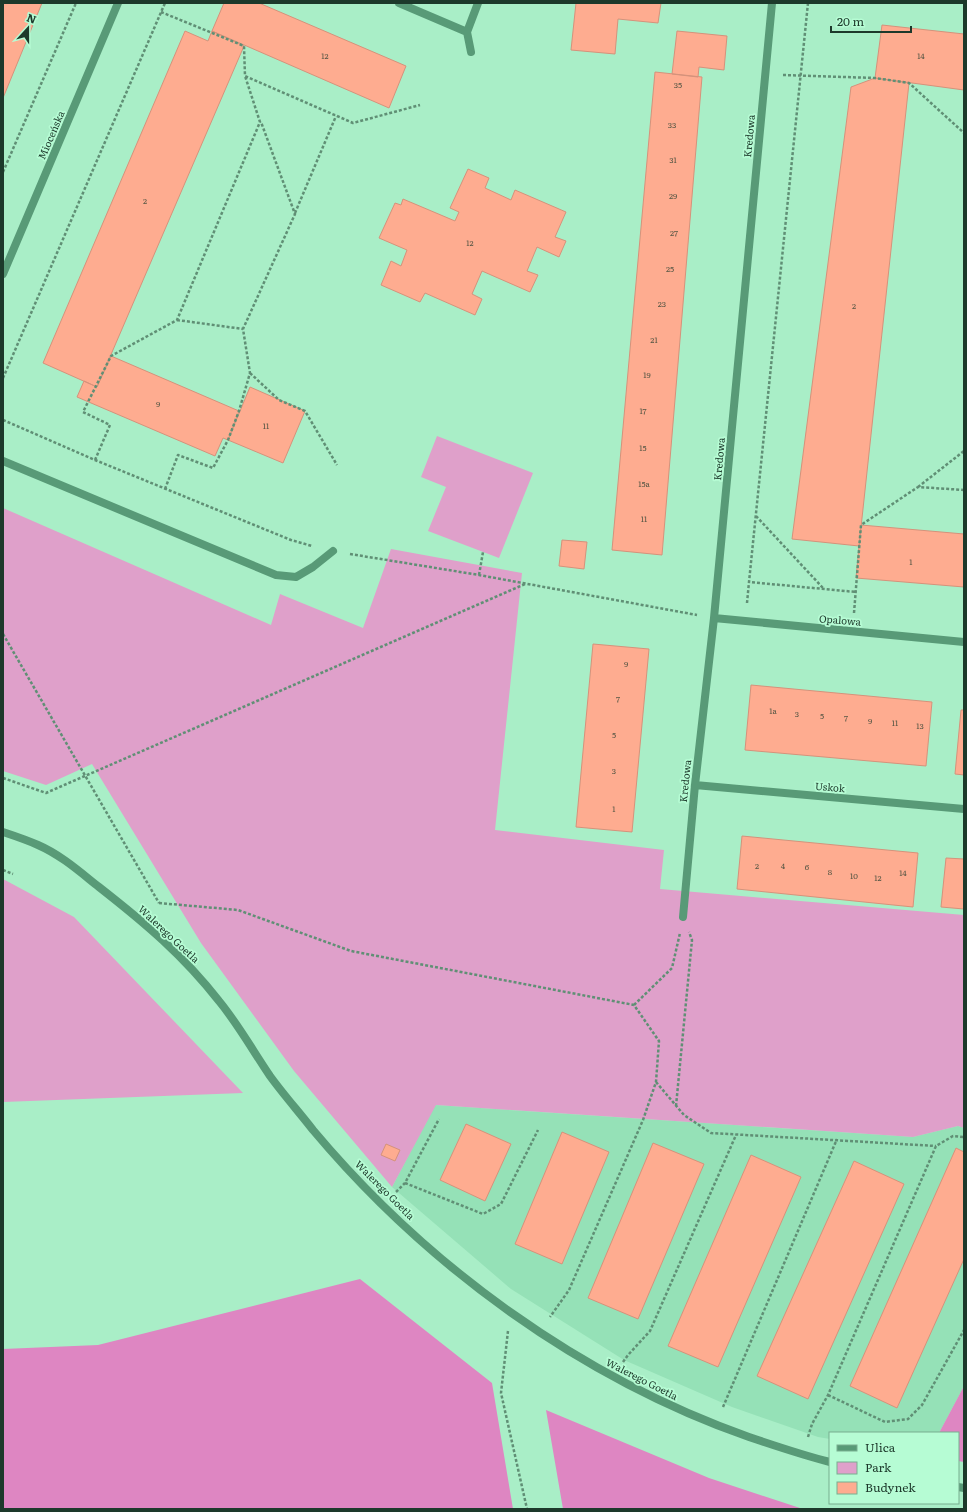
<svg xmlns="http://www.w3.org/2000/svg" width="967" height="1512" viewBox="0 0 967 1512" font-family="Literata,serif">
<rect width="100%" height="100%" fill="#a9eec7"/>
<path fill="#95e1b7" d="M435 1105 913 1137 958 1126 964 1128V1386L939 1433H830V1439L818 1437 732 1407 624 1360 511 1289 392 1187Z"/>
<path fill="#dfa0ca" d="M437 436 533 473 499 558 428 531 446 487 421 477Z
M3 508 271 625 280 594 363 628 391 549 522 573 495 830 664 850 660 889 964 915V1128L958 1126 913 1137 436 1105 392 1187 294 1071 201 943 92 764 46 785 3 771Z
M3 879 74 917 243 1093 3 1102Z"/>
<path fill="#de86c2" d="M360 1279 492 1383 513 1509H3V1349L98 1345Z
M964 1386V1462L958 1461V1433H939Z
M546 1410 709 1478 803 1509H563Z"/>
<path fill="#feac90" stroke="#d5927b" d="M3 3H42L3 98Z
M224 3H259L406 66 389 108 212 31Z
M576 3H661L658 23 618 19 615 54 571 50Z
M882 25 964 34V90L875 78Z
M185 31 208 41 212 31 244 46 97 387 43 363Z
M677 31 727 36 724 70 699 67 698 77 672 74Z
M655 72 702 77 662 555 612 550Z
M875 78 909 83 859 546 792 539 851 87Z
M468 169 489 178 485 188 511 200 515 190 566 212 555 237 566 241 559 257 537 247 527 271 538 275 530 292 482 271 472 294 482 299 475 315 425 293 420 302 381 285 391 261 401 266 407 250 379 238 395 203 401 205 403 199 455 221 459 212 450 208Z
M111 356 239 411 228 440 223 438 215 456 77 397 84 381 97 387Z
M250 387 305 411 283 463 228 440Z
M861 525 964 534V587L856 578Z
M562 540 587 542 584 569 559 566Z
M593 644 649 649 632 832 576 827Z
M751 685 932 702 926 766 745 750Z
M961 710H964V775L955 774Z
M742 836 918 853 913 907 737 889Z
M946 858 964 859V909L941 907Z
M466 1124 511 1144 485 1201 440 1180Z
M562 1132 609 1152 562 1264 515 1244Z
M653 1143 704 1164 638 1319 588 1298Z
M386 1144 400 1150 395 1161 381 1155Z
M956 1148 964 1152V1259L897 1408 850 1386Z
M751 1155 801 1177 718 1367 668 1346Z
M854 1161 904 1184 808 1399 757 1376Z"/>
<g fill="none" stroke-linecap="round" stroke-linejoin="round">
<path stroke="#608f75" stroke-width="2.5" stroke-dasharray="3 2" stroke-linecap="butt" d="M808 3 749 582 856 592
M161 12 244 46 245 76 353 123 420 105
M783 75 875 78 909 83 964 133
M3 172 76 3
M295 213 336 116
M177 320 243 329
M250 373 279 400 305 411 337 465
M3 378 165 3
M3 420 95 460 291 540 312 546
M95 460 110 425 83 412 111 356 177 320 260 122 245 76
M918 487 964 451
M165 489 178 455 213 468 228 440 239 411 250 373 243 329 295 214 261 122
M756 516 823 588
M350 554 479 575 697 615
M479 575 483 552
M747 603 749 582
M854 613 861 525 918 487 964 490
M3 634 159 903
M3 778 46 793 525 584
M3 870 13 874
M159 903 238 910 351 951 634 1005 659 1041 656 1082 643 1120 569 1290 550 1317
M634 1005 672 968 680 933
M656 1082 684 1115 711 1133 936 1146
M676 1106 692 940 689 932
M405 1183 483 1214 501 1204 538 1130
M396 1192 405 1183 439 1119
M508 1331 501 1393 527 1509
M623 1362 628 1355 650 1331 736 1135
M828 1395 885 1422 908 1419 922 1405 964 1330
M723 1407 837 1139
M808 1437 812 1424 828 1395 936 1146 953 1136 964 1137"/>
<path stroke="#589a77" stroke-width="8" d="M399 3 467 32
M471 52 467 32 478 3"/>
<path stroke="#589a77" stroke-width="8" d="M3 274 118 3
M3 461 276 575 296 577 313 567 333 551
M714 618 964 642
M695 785 964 809
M683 917 695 785 714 618 772 3"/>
<path stroke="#589a77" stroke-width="8" d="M3 832C15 836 27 840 38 845 61 855 80 872 99 887 145 923 183 955 219 1001 238 1024 253 1051 270 1076 283 1094 299 1112 313 1130 427 1266 581 1378 749 1437 776 1446 802 1455 830 1462
M958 1487 964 1488"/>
</g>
<g text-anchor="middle" stroke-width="3.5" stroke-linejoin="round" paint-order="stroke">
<g font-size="8" fill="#555644">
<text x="325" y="59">12</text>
<text x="921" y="59">14</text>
<text x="678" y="88">35</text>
<text x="672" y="128">33</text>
<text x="673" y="163">31</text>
<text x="673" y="199">29</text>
<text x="145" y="204">2</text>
<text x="674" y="236">27</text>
<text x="470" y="246">12</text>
<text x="670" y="272">25</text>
<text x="662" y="307">23</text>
<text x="854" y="309">2</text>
<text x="654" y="343">21</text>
<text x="647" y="378">19</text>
<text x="158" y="407">9</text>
<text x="643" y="414">17</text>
<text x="266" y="429">11</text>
<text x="643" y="451">15</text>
<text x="644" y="487">15a</text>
<text x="644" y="522">11</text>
<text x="911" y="565">1</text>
<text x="626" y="667">9</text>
<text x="618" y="702">7</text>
<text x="773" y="714">1a</text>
<text x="797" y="717">3</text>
<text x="822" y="719">5</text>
<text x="846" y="721">7</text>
<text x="870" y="724">9</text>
<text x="895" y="726">11</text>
<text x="920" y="729">13</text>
<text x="614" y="738">5</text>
<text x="614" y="774">3</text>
<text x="614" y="812">1</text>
<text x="757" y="869">2</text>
<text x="783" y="869">4</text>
<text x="807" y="870">6</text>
<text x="830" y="875">8</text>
<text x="903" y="876">14</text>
<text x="854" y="879">10</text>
<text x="878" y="881">12</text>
</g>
<g font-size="10" fill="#1d392b" stroke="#b6fcd4">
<text transform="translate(51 135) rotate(-67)" y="4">Mioceńska</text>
<text transform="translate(749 136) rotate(-85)" y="4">Kredowa</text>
<text transform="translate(719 459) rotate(-85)" y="4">Kredowa</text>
<text transform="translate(840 620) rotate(5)" y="4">Opalowa</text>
<text transform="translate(685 781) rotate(-84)" y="4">Kredowa</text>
<text transform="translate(830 787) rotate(5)" y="4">Uskok</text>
<text transform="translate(169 934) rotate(43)" y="4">Walerego Goetla</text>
<text transform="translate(385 1190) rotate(45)" y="4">Walerego Goetla</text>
<text transform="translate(642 1379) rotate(27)" y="4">Walerego Goetla</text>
</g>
</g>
<rect width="967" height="1512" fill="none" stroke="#1d392b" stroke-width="8"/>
<rect x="829" y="1432" width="130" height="72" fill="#b6fcd4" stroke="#79ae90"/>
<rect x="837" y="1445" width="20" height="6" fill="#589a77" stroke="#79ae90"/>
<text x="865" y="1452" font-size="12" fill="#1d392b">Ulica</text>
<rect x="837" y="1462" width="20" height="12" fill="#dfa0ca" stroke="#79ae90"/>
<text x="865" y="1472" font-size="12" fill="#1d392b">Park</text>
<rect x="837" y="1482" width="20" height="12" fill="#feac90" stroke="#79ae90"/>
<text x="865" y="1492" font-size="12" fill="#1d392b">Budynek</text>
<g transform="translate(28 28) rotate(21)" stroke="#b6fcd4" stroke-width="3" paint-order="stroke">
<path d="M0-3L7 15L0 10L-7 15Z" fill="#1d392b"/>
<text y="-6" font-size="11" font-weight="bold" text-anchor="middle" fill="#1d392b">N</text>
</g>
<path d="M831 26v6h80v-6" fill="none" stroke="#1d392b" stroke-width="2"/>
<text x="837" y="26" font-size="12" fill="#1d392b" stroke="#b6fcd4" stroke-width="3" paint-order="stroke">20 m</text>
</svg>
